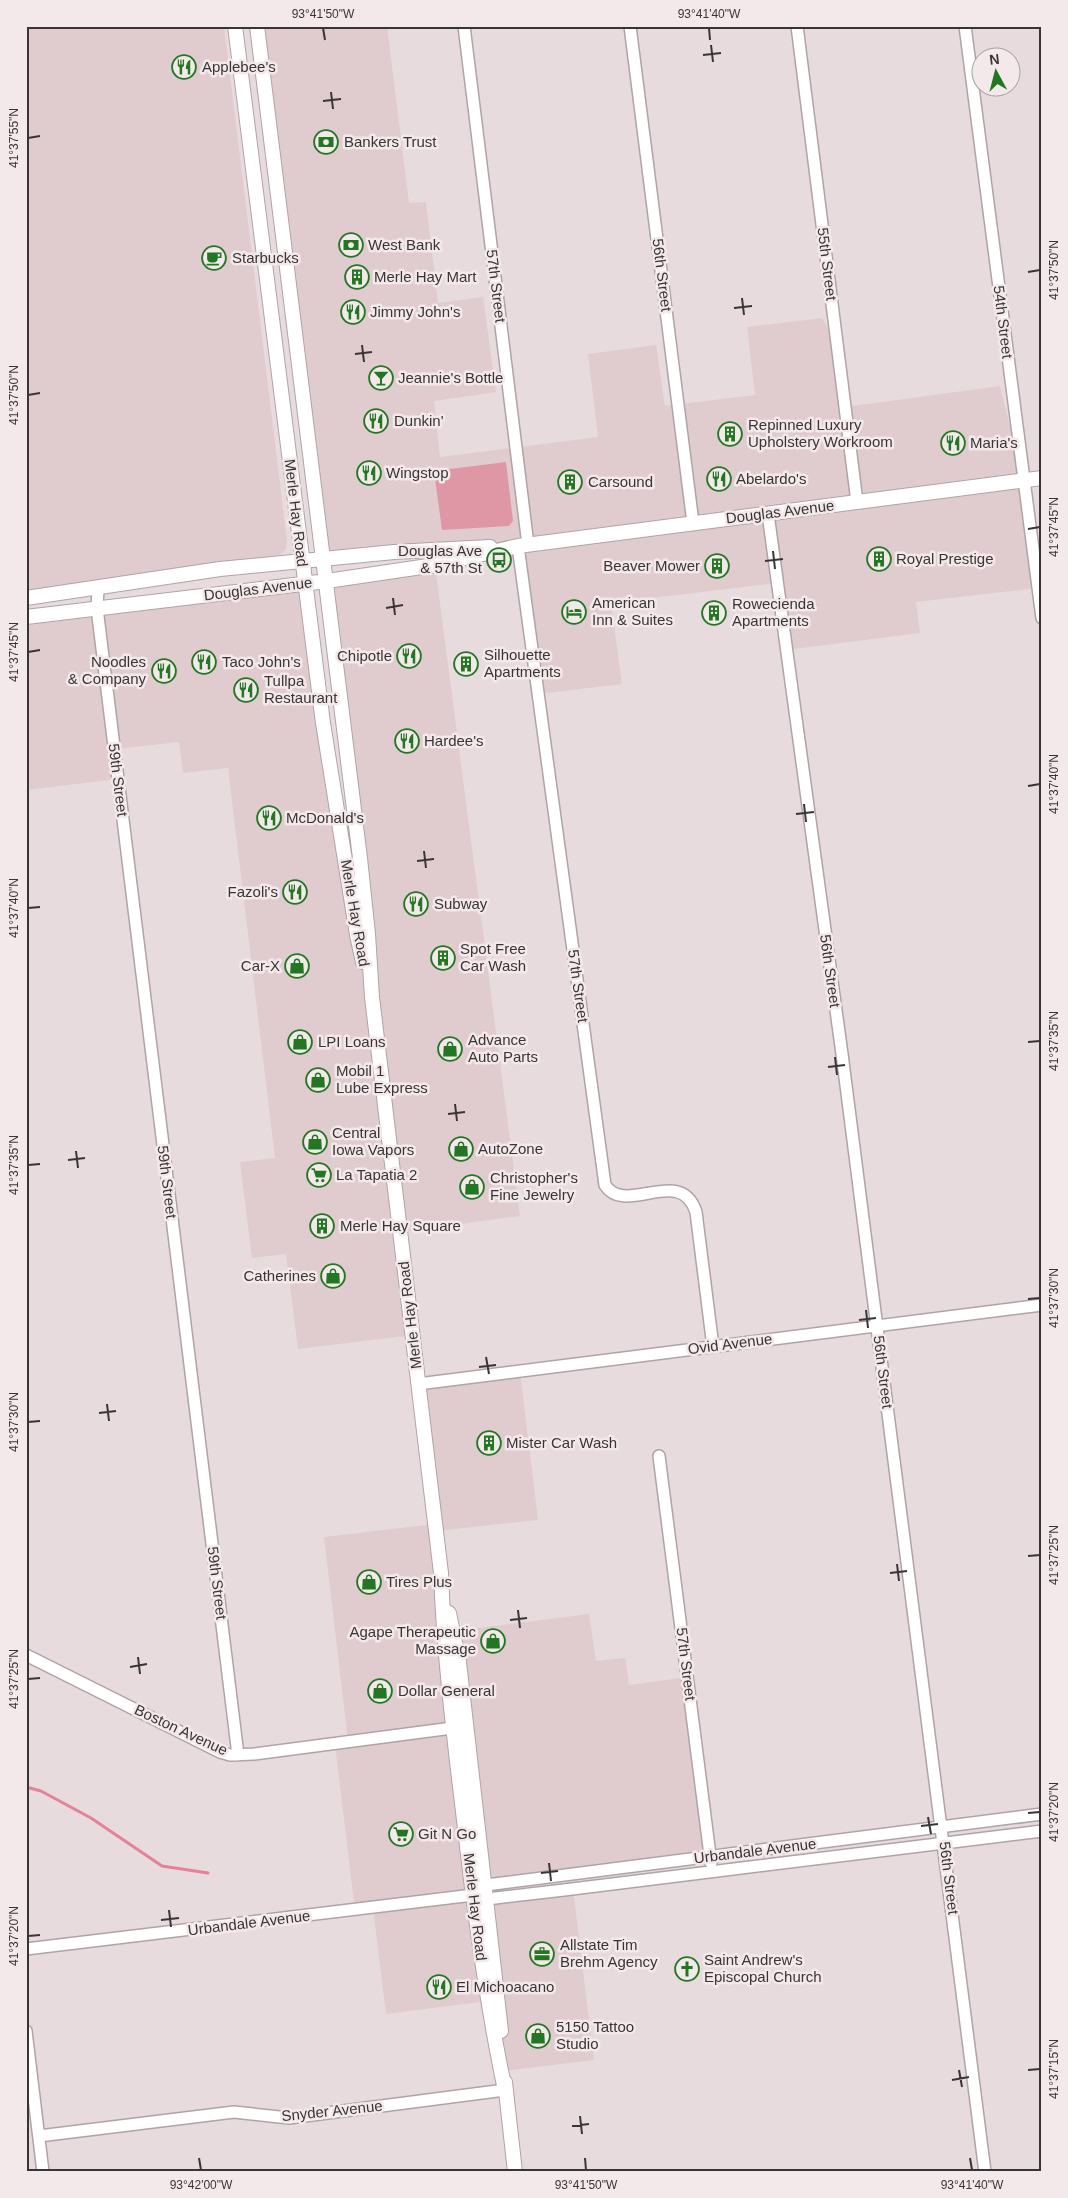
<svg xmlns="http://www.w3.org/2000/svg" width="1068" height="2198" viewBox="0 0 1068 2198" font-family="Arial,sans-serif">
<rect width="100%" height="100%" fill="#e7dbdd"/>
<path fill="#e0cccf" d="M26 26H224L287 541 286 549 280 555 26 592Z
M257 26H387L409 203 426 202 438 303 483 297 496 392 434 401 440 457 598 437 588 354 656 345 665 406 755 395 747 327 822 318 837 345 845 407 1000 386 1023 480 1038 588 916 602 920 633 786 650 777 583 611 603 622 684 538 694 518 546 324 559Z
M435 565 520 1216 400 1232 413 1335 298 1349 286 1254 252 1258 240 1162 275 1158 228 768 183 773 179 742 126 748 115 749 118 779 26 790V617L305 583 364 965 327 581Z
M520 1372 538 1520 437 1531 488 2001 386 2014 373 1908 355 1911 335 1744 348 1741 324 1537 435 1524 418 1384Z
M589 1614 596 1661 625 1658 629 1685 688 1677 710 1856 486 1885 453 1631Z
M573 1889 594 2060 504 2071 487 1899Z"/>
<path fill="#df97a5" d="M506 462 513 521 509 526 442 530 434 471Z"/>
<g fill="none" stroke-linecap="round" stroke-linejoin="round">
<path stroke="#e58298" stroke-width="3" d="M26 1787 41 1791 91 1818 162 1866 208 1873"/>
<g stroke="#aea4a6" stroke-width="14">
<path id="minor" d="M464 26 528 545
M630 26 693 523
M797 26 857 502
M965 26 1042 618
M768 514 842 1054 985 2172
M518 546 605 1185C625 1217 681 1164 696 1212L713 1347
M98 589 97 608 238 1755
M418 1384 1042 1305
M659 1456 711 1863
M26 1655 220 1752 230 1755 254 1754 460 1727
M478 1891 486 1885 1042 1814
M26 1949 473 1895 487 1899 564 1890 1042 1831
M26 2031 43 2172
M39 2136 234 2112 289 2118 505 2090"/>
</g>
<g stroke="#aea4a6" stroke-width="16">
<path id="major" d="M235 26 323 723 357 935 363 962
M257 26 360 858 368 934 372 997 441 1573C444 1656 454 1737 464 1820 474 1910 486 2001 505 2090
M26 598 220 569 394 552 490 547
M26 617 327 581 435 565 518 546 1042 478
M449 1613 459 1662 501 2031
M505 2082 515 2172"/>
</g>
<use href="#minor" stroke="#fff" stroke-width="11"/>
<use href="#major" stroke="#fff" stroke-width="14"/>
</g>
<path fill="none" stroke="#393536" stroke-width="2" d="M323 28 325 40M709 28 710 40M711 45 713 62M703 55 721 53M331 92 333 109M323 101 341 99M28 138 40 136M1028 272 1040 270M742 298 744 315M734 308 752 306M362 345 364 362M355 354 372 352M28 395 40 393M1028 529 1040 527M773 551 775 569M765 561 783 559M393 598 395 615M386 608 403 605M28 652 40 650M1028 786 1040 784M804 804 806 822M796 814 814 812M424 851 426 868M417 861 434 859M28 908 40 907M1028 1042 1040 1041M835 1057 837 1075M828 1067 845 1065M455 1104 457 1121M448 1114 465 1112M76 1151 78 1168M68 1160 85 1158M28 1165 40 1164M1028 1299 1040 1298M866 1310 868 1328M859 1320 876 1318M486 1357 489 1374M479 1367 496 1365M107 1404 109 1421M99 1413 116 1411M28 1422 40 1421M1028 1556 1040 1555M897 1564 899 1581M890 1573 907 1571M518 1610 520 1628M510 1620 527 1618M138 1657 140 1674M130 1667 147 1664M28 1679 40 1678M1028 1813 1040 1812M928 1817 931 1834M921 1826 938 1824M549 1863 551 1881M541 1873 558 1871M169 1910 171 1927M161 1920 179 1918M28 1936 40 1935M959 2070 962 2087M1028 2070 1040 2069M952 2080 969 2077M580 2116 582 2134M572 2126 589 2124M199 2158 201 2170M585 2158 586 2170M970 2158 972 2170"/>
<defs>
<g id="restaurant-ring" transform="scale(1.25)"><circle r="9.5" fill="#f4e9ea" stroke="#237723" stroke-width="1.5"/><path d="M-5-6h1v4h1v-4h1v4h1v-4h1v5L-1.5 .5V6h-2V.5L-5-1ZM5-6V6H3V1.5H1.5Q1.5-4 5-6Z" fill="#237723"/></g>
<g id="bank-ring" transform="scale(1.25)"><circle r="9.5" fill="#f4e9ea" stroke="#237723" stroke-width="1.5"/><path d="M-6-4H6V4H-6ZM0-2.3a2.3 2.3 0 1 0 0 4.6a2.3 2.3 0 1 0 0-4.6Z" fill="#237723"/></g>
<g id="cafe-ring" transform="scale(1.25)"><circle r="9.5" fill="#f4e9ea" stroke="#237723" stroke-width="1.5"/><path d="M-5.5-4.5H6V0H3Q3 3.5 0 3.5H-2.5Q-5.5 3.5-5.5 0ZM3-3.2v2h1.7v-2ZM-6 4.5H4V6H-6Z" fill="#237723"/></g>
<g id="building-ring" transform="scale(1.25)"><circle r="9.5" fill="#f4e9ea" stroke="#237723" stroke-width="1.5"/><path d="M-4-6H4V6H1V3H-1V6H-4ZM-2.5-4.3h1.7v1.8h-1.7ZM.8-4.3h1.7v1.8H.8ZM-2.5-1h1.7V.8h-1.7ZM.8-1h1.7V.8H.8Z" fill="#237723"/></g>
<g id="bar-ring" transform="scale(1.25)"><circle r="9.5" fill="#f4e9ea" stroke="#237723" stroke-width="1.5"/><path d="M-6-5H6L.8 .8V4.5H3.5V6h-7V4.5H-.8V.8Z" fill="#237723"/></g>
<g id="bus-ring" transform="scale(1.25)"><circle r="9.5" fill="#f4e9ea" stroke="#237723" stroke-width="1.5"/><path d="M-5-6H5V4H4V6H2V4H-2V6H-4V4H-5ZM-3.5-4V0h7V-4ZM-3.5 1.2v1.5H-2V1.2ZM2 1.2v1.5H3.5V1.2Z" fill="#237723"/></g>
<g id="hotel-ring" transform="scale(1.25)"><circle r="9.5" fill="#f4e9ea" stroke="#237723" stroke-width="1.5"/><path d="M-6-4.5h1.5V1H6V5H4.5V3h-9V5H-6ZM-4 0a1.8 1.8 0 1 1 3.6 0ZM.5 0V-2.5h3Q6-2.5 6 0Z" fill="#237723"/></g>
<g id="shop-ring" transform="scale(1.25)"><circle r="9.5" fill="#f4e9ea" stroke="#237723" stroke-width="1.5"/><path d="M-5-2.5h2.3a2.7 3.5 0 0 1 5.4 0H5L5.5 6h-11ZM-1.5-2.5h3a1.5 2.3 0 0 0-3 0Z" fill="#237723"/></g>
<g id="supermarket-ring" transform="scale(1.25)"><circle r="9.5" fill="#f4e9ea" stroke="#237723" stroke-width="1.5"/><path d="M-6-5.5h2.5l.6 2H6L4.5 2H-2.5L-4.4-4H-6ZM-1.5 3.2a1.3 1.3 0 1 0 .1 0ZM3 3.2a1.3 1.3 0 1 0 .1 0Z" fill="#237723"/></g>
<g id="office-ring" transform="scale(1.25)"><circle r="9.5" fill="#f4e9ea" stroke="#237723" stroke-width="1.5"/><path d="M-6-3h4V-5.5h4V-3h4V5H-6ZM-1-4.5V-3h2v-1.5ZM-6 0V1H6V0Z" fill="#237723"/></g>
<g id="church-ring" transform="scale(1.25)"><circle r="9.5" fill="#f4e9ea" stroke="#237723" stroke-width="1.5"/><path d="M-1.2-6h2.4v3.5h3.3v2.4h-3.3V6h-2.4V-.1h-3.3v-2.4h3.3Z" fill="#237723"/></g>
</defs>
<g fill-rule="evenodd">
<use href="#restaurant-ring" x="184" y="67"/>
<use href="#bank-ring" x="326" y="142"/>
<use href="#bank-ring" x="351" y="245"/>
<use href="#cafe-ring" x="214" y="258"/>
<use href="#building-ring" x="357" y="277"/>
<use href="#restaurant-ring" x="353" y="312"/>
<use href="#bar-ring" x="381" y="378"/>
<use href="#restaurant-ring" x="376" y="421"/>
<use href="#building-ring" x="730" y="434"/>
<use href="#restaurant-ring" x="953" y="443"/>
<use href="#restaurant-ring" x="369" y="473"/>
<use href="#restaurant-ring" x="719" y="479"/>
<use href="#building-ring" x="570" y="482"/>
<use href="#building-ring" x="879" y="559"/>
<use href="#bus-ring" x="499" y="560"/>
<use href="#building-ring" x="717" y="566"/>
<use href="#hotel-ring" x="574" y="612"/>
<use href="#building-ring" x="714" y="613"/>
<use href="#restaurant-ring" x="409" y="656"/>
<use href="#restaurant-ring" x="204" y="662"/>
<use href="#building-ring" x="466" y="664"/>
<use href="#restaurant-ring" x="164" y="671"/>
<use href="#restaurant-ring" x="246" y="690"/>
<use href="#restaurant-ring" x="407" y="741"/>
<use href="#restaurant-ring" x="269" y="818"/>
<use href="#restaurant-ring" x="295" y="892"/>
<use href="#restaurant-ring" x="416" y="904"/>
<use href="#building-ring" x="443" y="958"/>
<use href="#shop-ring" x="297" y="966"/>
<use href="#shop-ring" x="300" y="1042"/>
<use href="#shop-ring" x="450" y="1049"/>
<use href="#shop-ring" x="318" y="1080"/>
<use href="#shop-ring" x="315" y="1142"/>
<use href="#shop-ring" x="461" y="1149"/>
<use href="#supermarket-ring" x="319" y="1175"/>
<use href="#shop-ring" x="472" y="1187"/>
<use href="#building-ring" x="322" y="1226"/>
<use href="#shop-ring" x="333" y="1276"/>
<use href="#building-ring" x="489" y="1443"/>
<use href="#shop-ring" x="369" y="1582"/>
<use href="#shop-ring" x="493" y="1641"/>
<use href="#shop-ring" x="380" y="1691"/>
<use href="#supermarket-ring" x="401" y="1834"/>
<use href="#office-ring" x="542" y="1954"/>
<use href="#church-ring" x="687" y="1969"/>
<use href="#restaurant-ring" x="439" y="1987"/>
<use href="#shop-ring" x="538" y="2036"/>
</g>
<g text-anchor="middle" stroke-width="5" stroke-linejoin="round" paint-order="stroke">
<g font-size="15" fill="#393536" stroke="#f4e9ea" text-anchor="start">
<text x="202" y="72">Applebee's</text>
<text x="344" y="147">Bankers Trust</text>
<text x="368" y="250">West Bank</text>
<text x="232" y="263">Starbucks</text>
<text x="374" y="282">Merle Hay Mart</text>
<text x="370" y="317">Jimmy John's</text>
<text x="398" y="383">Jeannie's Bottle</text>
<text x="394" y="426">Dunkin'</text>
<text x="748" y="430">Repinned Luxury<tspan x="748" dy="17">Upholstery Workroom</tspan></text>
<text x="970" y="448">Maria's</text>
<text x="386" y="478">Wingstop</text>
<text x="736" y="484">Abelardo's</text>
<text x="588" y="487">Carsound</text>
<text x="482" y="556" text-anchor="end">Douglas Ave<tspan x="482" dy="17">&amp; 57th St</tspan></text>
<text x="896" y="564">Royal Prestige</text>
<text x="700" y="571" text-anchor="end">Beaver Mower</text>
<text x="592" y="608">American<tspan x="592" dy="17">Inn &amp; Suites</tspan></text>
<text x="732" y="609">Rowecienda<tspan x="732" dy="17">Apartments</tspan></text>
<text x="484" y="660">Silhouette<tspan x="484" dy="17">Apartments</tspan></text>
<text x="392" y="661" text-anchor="end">Chipotle</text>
<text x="146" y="667" text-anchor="end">Noodles<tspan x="146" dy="17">&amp; Company</tspan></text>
<text x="222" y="667">Taco John's</text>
<text x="264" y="686">Tullpa<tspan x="264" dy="17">Restaurant</tspan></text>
<text x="424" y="746">Hardee's</text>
<text x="286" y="823">McDonald's</text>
<text x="278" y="897" text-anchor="end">Fazoli's</text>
<text x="434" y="909">Subway</text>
<text x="460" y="954">Spot Free<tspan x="460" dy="17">Car Wash</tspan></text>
<text x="280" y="971" text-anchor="end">Car-X</text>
<text x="468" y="1045">Advance<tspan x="468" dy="17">Auto Parts</tspan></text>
<text x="318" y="1047">LPI Loans</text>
<text x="336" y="1076">Mobil 1<tspan x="336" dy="17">Lube Express</tspan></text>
<text x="332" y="1138">Central<tspan x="332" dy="17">Iowa Vapors</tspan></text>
<text x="478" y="1154">AutoZone</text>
<text x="336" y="1180">La Tapatia 2</text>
<text x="490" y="1183">Christopher's<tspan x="490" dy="17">Fine Jewelry</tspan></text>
<text x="340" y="1231">Merle Hay Square</text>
<text x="316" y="1281" text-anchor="end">Catherines</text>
<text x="506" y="1448">Mister Car Wash</text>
<text x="386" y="1587">Tires Plus</text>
<text x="476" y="1637" text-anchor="end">Agape Therapeutic<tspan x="476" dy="17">Massage</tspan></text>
<text x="398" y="1696">Dollar General</text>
<text x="418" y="1839">Git N Go</text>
<text x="560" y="1950">Allstate Tim<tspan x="560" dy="17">Brehm Agency</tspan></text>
<text x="704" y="1965">Saint Andrew's<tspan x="704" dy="17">Episcopal Church</tspan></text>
<text x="456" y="1992">El Michoacano</text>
<text x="556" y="2032">5150 Tattoo<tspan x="556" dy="17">Studio</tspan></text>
</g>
<g font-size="15" fill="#393536" stroke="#f4e9ea">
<text transform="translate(827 264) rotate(83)" y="5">55th Street</text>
<text transform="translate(662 275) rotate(83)" y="5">56th Street</text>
<text transform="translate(496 286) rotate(83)" y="5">57th Street</text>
<text transform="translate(1003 322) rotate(83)" y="5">54th Street</text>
<text transform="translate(780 512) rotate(-7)" y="5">Douglas Avenue</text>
<text transform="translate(296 513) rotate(83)" y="5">Merle Hay Road</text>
<text transform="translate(258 589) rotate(-7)" y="5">Douglas Avenue</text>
<text transform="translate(118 780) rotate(83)" y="5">59th Street</text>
<text transform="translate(355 913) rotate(80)" y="5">Merle Hay Road</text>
<text transform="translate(830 971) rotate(82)" y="5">56th Street</text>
<text transform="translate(578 986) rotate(82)" y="5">57th Street</text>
<text transform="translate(167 1182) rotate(83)" y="5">59th Street</text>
<text transform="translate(410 1315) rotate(-97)" y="5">Merle Hay Road</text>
<text transform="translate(730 1344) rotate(-7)" y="5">Ovid Avenue</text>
<text transform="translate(883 1372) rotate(83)" y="5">56th Street</text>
<text transform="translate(217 1583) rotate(83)" y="5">59th Street</text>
<text transform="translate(686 1664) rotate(83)" y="5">57th Street</text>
<text transform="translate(181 1730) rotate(25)" y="5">Boston Avenue</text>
<text transform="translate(755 1851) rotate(-7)" y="5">Urbandale Avenue</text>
<text transform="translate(949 1878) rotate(83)" y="5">56th Street</text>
<text transform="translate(475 1907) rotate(83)" y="5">Merle Hay Road</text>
<text transform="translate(249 1923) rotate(-7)" y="5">Urbandale Avenue</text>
<text transform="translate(332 2111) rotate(-6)" y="5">Snyder Avenue</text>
</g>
</g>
<rect width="1068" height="2198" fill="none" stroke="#f4e9ea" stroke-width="55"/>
<g transform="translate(996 72) rotate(353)"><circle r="24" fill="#f4e9ea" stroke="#a9a1a2"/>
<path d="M0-4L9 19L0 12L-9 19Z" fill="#237723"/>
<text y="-8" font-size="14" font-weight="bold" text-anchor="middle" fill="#393536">N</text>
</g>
<rect x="28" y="28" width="1012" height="2142" fill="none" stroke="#393536" stroke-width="2"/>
<g font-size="12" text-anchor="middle" fill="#393536">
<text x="323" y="18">93°41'50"W</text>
<text x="709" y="18">93°41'40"W</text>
<text transform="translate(14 138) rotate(-90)" y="4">41°37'55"N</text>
<text transform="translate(1054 270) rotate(-90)" y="4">41°37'50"N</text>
<text transform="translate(14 395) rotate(-90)" y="4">41°37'50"N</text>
<text transform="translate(1054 527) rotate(-90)" y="4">41°37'45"N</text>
<text transform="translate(14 652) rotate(-90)" y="4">41°37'45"N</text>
<text transform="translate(1054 784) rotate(-90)" y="4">41°37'40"N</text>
<text transform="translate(14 908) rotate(-90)" y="4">41°37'40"N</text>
<text transform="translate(1054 1041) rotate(-90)" y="4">41°37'35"N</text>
<text transform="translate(14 1165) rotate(-90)" y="4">41°37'35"N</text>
<text transform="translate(1054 1298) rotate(-90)" y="4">41°37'30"N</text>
<text transform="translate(14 1422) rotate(-90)" y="4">41°37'30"N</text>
<text transform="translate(1054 1555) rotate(-90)" y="4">41°37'25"N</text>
<text transform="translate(14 1679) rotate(-90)" y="4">41°37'25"N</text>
<text transform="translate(1054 1812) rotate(-90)" y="4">41°37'20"N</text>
<text transform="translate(14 1936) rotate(-90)" y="4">41°37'20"N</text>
<text transform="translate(1054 2069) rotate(-90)" y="4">41°37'15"N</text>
<text x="201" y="2189">93°42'00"W</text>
<text x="586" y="2189">93°41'50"W</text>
<text x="972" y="2189">93°41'40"W</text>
</g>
</svg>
